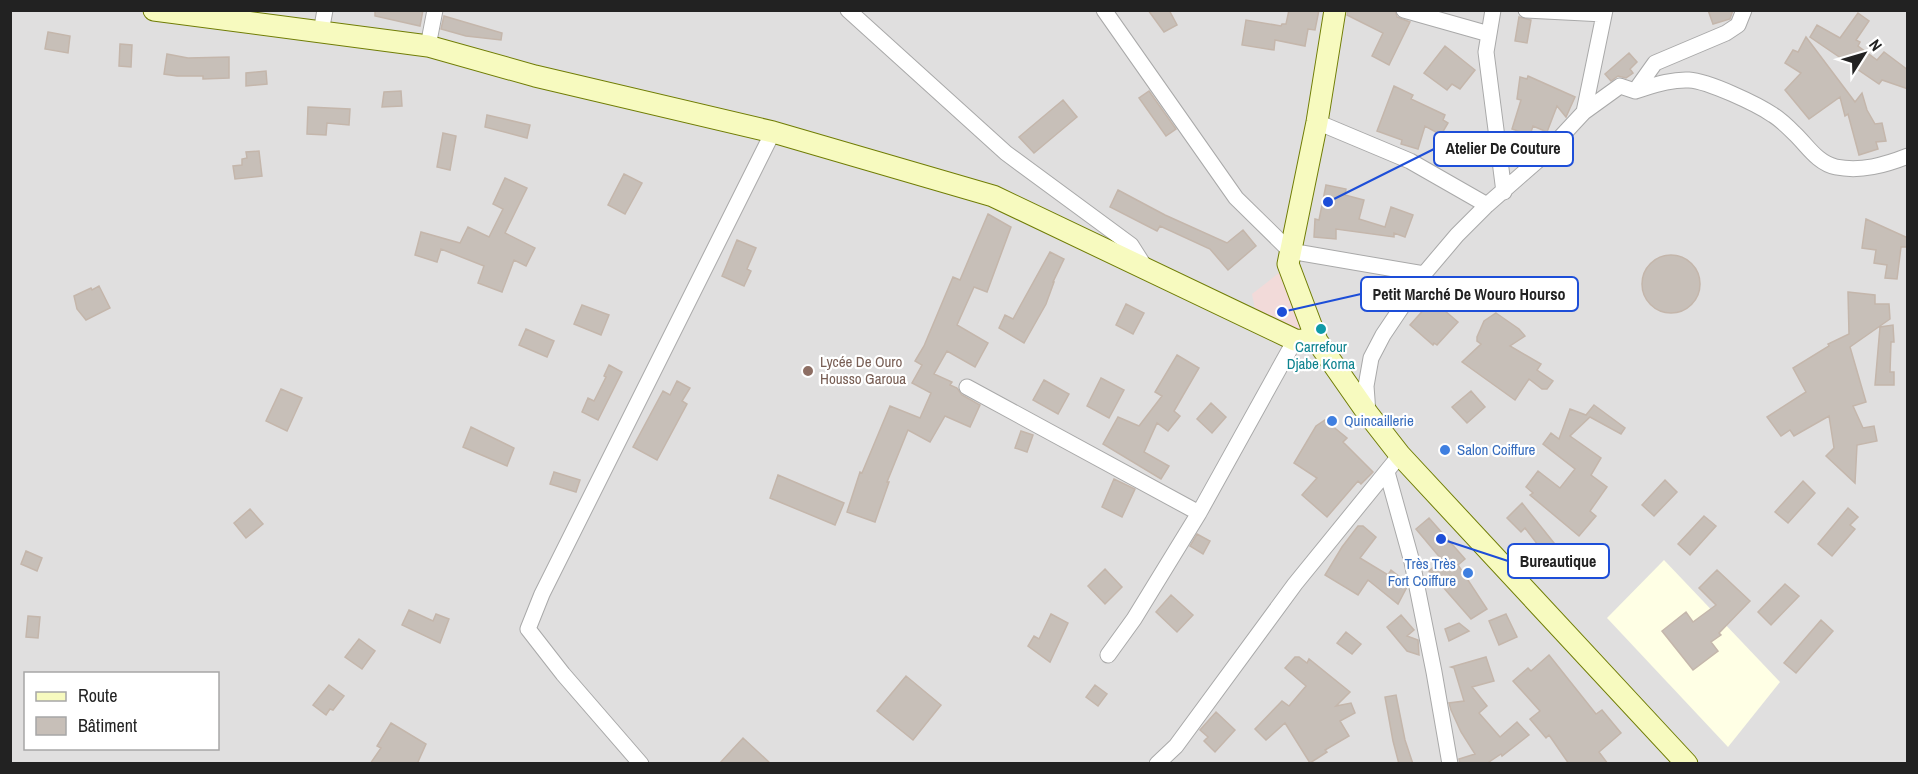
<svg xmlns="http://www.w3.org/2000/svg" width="1918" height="774" viewBox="0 0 1918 774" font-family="'Archivo Narrow',sans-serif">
<rect width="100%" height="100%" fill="#f2efe9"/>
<path fill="#e0dfdf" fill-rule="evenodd" d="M10 11H1907V763H11ZM26 674H218V748H26Z"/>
<path fill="#f2dad9" d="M1284 269 1308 328 1282 335 1259 328 1252 294Z"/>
<path fill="#ffffe5" d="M1664 560 1780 682 1728 747 1607 618Z"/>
<path fill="#c7bfb8" stroke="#c4b6ab" stroke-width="1.5" d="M375 10H423L420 26 375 16Z
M1148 10H1169L1177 25 1164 32Z
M1289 10H1319L1315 30 1308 29 1305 46 1275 40 1274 50 1242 45 1246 20 1281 26 1282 24H1286Z
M1348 10H1395L1397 17 1410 22 1389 65 1372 56 1383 33 1347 15Z
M1708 10H1733L1730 19 1713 24Z
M1858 13 1869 21 1856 40 1860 42 1858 46 1877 60 1884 52 1908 70V89L1882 80 1879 84 1810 37 1817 25 1840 38Z
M444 16 502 33 501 40 466 36 441 29Z
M1519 17 1531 20 1527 43 1515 41Z
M48 32 70 36 68 53 45 49Z
M1806 37 1855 102 1862 93 1867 110 1875 124 1882 123 1886 141 1876 142 1878 149 1859 155 1848 114 1845 116 1840 97 1809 119 1785 90 1801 73 1785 63 1793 50 1798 52Z
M120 44 132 45 131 67 119 66Z
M1445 46 1475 70 1460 89 1452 84 1447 90 1424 73Z
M1629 53 1637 62 1630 69 1633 73 1626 78 1618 76 1611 81 1605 74Z
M167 54 188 58 229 57V78L203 79V76H177L164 74Z
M266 71 267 84 246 86V73Z
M1528 76 1575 97 1566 117 1557 106 1547 132 1533 126 1530 135 1512 129 1521 100 1517 99 1520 77 1527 79Z
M1394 86 1413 95 1411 99 1445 115 1443 120 1448 123 1441 135 1425 126 1418 149 1401 144 1402 140 1377 131Z
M401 91 402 106 382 107 384 92Z
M1149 91 1176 129 1166 136 1139 98Z
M1063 100 1077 117 1034 153 1019 137Z
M308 107 350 109 349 125 327 123 326 135 307 134Z
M487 115 530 125 527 138 485 127Z
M443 133 456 136 450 170 437 167Z
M259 151 262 176 235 179 233 166 242 165V159L247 158 246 152Z
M624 174 642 183 625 214 608 205Z
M505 178 527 188 505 233 535 248 526 266 514 260 502 292 478 283 484 266 441 249 437 262 415 255 421 232 460 243 468 227 489 237 503 209 493 204Z
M1326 185 1346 189 1345 195 1364 200 1359 219 1385 227 1391 207 1413 215 1405 237 1394 233V237L1336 229V239L1314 237 1315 219 1319 220Z
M1118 190 1165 215 1227 243 1243 230 1256 246 1228 270 1210 249 1160 226 1157 231 1110 207Z
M988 214 1011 227 987 292 974 287 957 325 988 343 975 367 947 351 934 374 952 382 950 385 957 388 962 395 980 405 970 427 945 416 930 442 908 430 887 482H889L875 522 847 512 860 472 862 473 890 406 920 418 931 393 912 383 922 365 915 361 924 346 953 277 960 280Z
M1866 219 1908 238V247H1901L1897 279 1885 278 1887 265 1874 263 1876 250 1862 248Z
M737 240 756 248 747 269 751 271 744 286 722 276Z
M1050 252 1064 259 1053 282H1054L1046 304 1024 343 999 328 1005 315 1013 319Z
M1642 284a29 29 0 1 1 58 0a29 29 0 1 1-58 0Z
M99 286 110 308 86 320 77 309 74 296 91 288 92 290Z
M1445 286 1457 301 1444 310 1458 322 1437 345 1434 343 1433 345 1410 325Z
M1848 292 1875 295V304H1889L1890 319 1850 347 1866 402 1853 406 1863 428 1874 426 1877 441 1857 445 1855 483 1826 456 1834 448 1829 416 1794 436 1790 430 1781 436 1767 417 1806 392 1793 368 1829 346 1828 344 1849 334Z
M1126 304 1144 313 1133 334 1116 325Z
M582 305 609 315 601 335 574 324Z
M1496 313 1519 329 1525 336 1510 346 1541 364 1537 370 1553 381 1547 389H1542L1529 379 1515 400 1462 362 1481 344 1477 341V337L1484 321Z
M1893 325 1894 342H1891L1890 372H1894V385H1875L1880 327Z
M526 329 554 341 547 357 519 345Z
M1177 355 1199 368 1174 411 1180 416 1168 431 1157 423 1144 452 1169 466 1161 479 1103 444 1118 417 1139 426 1162 396 1155 392Z
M609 365 622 372 598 420 582 412 588 398 594 401 606 377 604 376Z
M1101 378 1124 390 1109 418 1087 406Z
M1044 380 1069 394 1058 414 1033 400Z
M677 381 690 388 682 401 687 404 657 460 633 447 663 391 670 395Z
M281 389 302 398 287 431 266 421Z
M1471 391 1485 407 1467 423 1452 407Z
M1211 403 1226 417 1212 433 1197 419Z
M1594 405 1625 428 1621 434 1590 417 1570 436 1601 458 1591 475 1607 487 1590 511 1596 516 1579 536 1530 495 1533 493 1526 487 1538 471 1560 488 1575 469 1543 444 1551 433 1559 439 1570 409 1586 415Z
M1325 420 1347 438 1343 442 1373 472 1361 484 1358 481 1327 517 1302 495 1317 478 1294 463 1316 426Z
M471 427 514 448 507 466 463 447Z
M1021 431 1033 435 1027 452 1015 448Z
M554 472 580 480 576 492 550 484Z
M778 475 844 503 835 525 770 498Z
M1114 479 1135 489 1122 517 1102 507Z
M1665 480 1677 492 1654 516 1642 505Z
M1803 481 1815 493 1788 523 1775 512Z
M1522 503 1562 553 1551 562 1525 528 1521 532 1507 518Z
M1848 508 1858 517 1850 525 1855 529 1832 556 1818 544Z
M250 509 263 524 246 538 234 523Z
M1704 516 1716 526 1690 555 1678 544Z
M1429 518 1465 559 1458 565 1487 609 1471 619 1429 571 1442 560 1416 529Z
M1358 526H1363L1376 537 1360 558 1388 575 1391 570 1406 582 1407 587 1398 604 1368 580 1358 595 1325 575 1342 547Z
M1197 534 1210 541 1203 554 1190 546Z
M26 551 42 558 37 571 21 564Z
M1105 569 1122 587 1105 604 1088 586Z
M1717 570 1750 601 1719 633 1721 635 1711 642 1718 651 1693 670 1662 631 1686 612 1693 622 1716 605 1699 588Z
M1785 584 1799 596 1771 625 1758 612Z
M1171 595 1193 615 1177 632 1156 612Z
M409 610 433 621 436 614 449 619 440 643 402 625Z
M1051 614 1068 623 1050 662 1028 646 1034 636 1039 639Z
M1506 614 1517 637 1499 645 1489 621Z
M1401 615 1414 630 1407 636 1418 640 1419 655 1407 651 1387 627Z
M28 616 40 617 38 638 26 637Z
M1821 620 1833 631 1796 673 1784 663Z
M1459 623 1469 631 1449 641 1445 629Z
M1346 632 1361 644 1352 654 1337 643Z
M359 639 375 651 362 669 345 657Z
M1549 655 1596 714 1602 710 1621 733 1599 752 1608 764H1569L1549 735 1546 738 1530 719 1540 711 1513 681 1528 668 1531 671Z
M1295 657H1299L1307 663 1309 659 1350 692 1336 706 1351 703 1355 713 1340 721 1349 736 1325 750 1327 752 1310 763 1285 723 1266 740 1255 729 1282 701 1289 706 1306 686 1285 668Z
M1486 657 1494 681 1472 687 1487 706 1479 713 1500 737 1517 722 1529 735 1502 756 1501 754 1486 764H1460L1459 759 1475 754 1461 732 1451 710 1449 703 1464 701 1454 668 1451 667Z
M906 676 941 705 913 740 877 711Z
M329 685 344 696 333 710 330 709 326 715 313 705Z
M1095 685 1107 694 1098 706 1086 697Z
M1396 695 1405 740 1413 764H1399L1393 741 1385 697Z
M1216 712 1235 730 1215 752 1204 741 1208 737 1200 730Z
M391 723 426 744 417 764H370L381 748 377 746Z
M743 738 771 764H719Z"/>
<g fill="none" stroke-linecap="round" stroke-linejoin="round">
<g stroke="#a9a9a9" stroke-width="17">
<path id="street" d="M848 10 1006 153 1131 245 1145 267
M1104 10 1236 198 1290 251 1424 274
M1404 10 1489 34
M1493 10 1486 52 1504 192
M1526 10 1604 14
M321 32 325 10
M428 46 435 10
M1635 91C1652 86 1671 79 1689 80 1708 81 1757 104 1773 115 1781 120 1788 127 1794 133 1807 145 1817 163 1836 167 1861 172 1885 165 1908 156
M1584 112 1605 10
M1317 122 1410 161 1487 205
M967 387 1199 513
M1368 413 1366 386 1371 358 1383 335 1424 274 1457 235 1487 205 1544 155 1584 112 1620 86 1635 91 1655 63 1726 33 1738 25 1744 10
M1387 472 1412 562 1434 672 1450 764
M1108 655 1134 619 1199 513 1295 340
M641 764 563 674 528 629 542 594 773 132
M1157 764 1176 746 1295 584 1400 455"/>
</g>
<g stroke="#707d05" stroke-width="23">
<path id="secondary" d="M154 10 428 46 535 76 773 132 993 196 1295 340 1317 341
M1335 10 1317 122 1288 264 1317 341 1368 414 1400 455 1687 764"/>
</g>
<use href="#street" stroke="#fff" stroke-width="15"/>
<use href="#secondary" stroke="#f7fabf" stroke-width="21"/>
</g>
<circle fill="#0f9aa8" stroke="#fff" stroke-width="2" cx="1321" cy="329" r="6"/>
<circle fill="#8d6e63" stroke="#fff" stroke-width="2" cx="808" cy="371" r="6"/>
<g fill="#3f7fe0" stroke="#fff" stroke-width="2">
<circle cx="1332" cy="421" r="6"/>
<circle cx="1445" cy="450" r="6"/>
<circle cx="1468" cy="573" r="6"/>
</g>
<g text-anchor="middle" stroke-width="4.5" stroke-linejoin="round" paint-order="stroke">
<g font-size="15" fill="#0d838f" stroke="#fff">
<text x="1321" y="352">Carrefour<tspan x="1321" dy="17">Djabe Korna</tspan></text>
</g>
<g font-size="15" fill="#785e54" stroke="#fff" text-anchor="start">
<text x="820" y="367">Lycée De Ouro<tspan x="820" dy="17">Housso Garoua</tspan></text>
</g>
<g font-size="15" fill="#366cbe" stroke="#fff" text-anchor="start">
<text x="1344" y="426">Quincaillerie</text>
<text x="1457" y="455">Salon Coiffure</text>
<text x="1456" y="569" text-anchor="end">Très Très<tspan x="1456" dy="17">Fort Coiffure</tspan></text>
</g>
</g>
<path fill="none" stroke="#1d4ed8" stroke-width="2" d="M1328 202L1434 149M1282 312L1361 294M1441 539L1508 561"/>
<g fill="#1d4ed8" stroke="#fff" stroke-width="2">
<circle cx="1328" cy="202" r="6"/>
<circle cx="1282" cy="312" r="6"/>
<circle cx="1441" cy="539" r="6"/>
</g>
<g fill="#fff" stroke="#1d4ed8" stroke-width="2">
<rect x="1434" y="132" width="139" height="34" rx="6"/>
<rect x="1361" y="277" width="217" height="34" rx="6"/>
<rect x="1508" y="544" width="101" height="34" rx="6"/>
</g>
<g font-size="16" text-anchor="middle" font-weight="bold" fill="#222">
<text x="1503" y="154">Atelier De Couture</text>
<text x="1469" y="300">Petit Marché De Wouro Hourso</text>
<text x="1558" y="567">Bureautique</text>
</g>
<rect width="1918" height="774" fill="none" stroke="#222222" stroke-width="24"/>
<rect x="24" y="672" width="195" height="78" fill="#ffffff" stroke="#a7a7a7" stroke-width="1.5"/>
<rect x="36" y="692" width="30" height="9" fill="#f7fabf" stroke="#a7a7a7" stroke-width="1.5"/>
<text x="78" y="702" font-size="18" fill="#222222">Route</text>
<rect x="36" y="717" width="30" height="18" fill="#c7bfb8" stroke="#a7a7a7" stroke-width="1.5"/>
<text x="78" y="732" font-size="18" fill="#222222">Bâtiment</text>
<g transform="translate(1864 54) rotate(53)" stroke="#ffffff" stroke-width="4.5" paint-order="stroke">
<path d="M0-4.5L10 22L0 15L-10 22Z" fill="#222222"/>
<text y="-9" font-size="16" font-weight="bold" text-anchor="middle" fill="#222222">N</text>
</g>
</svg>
